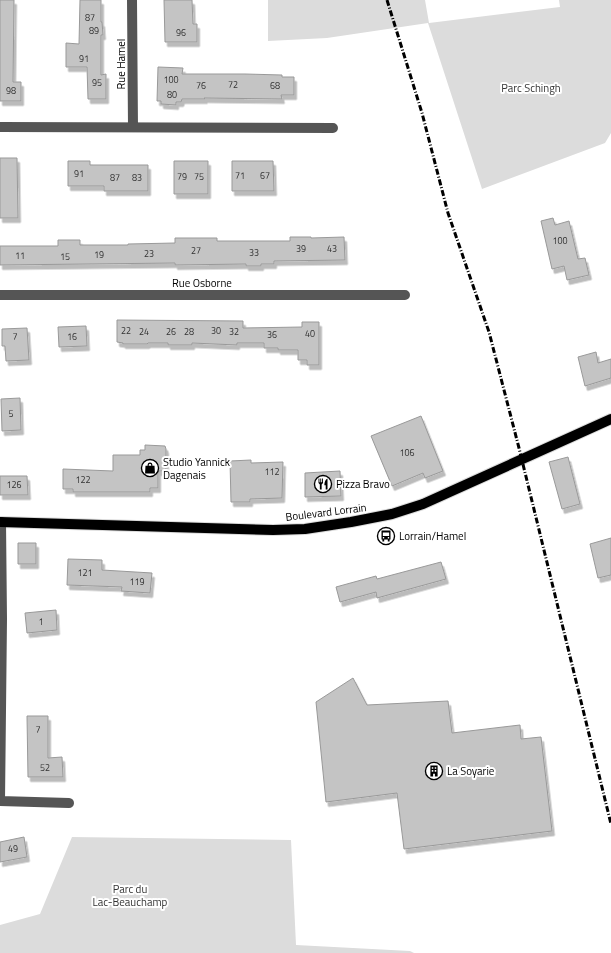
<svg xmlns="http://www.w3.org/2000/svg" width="611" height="953" viewBox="0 0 611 953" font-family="'Titillium Web',sans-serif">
<defs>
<filter id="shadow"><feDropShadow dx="2.5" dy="4.5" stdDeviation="0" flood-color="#0004"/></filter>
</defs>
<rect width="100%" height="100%" fill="#fff"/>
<path fill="#dcdcdc" d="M268 0H425L429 23 560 7 559 0H611V133L605 143 482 189 428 23 327 38 268 41Z
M72 837 291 840 296 945 410 951 414 953H0V925L40 914Z"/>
<path fill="#c4c4c4" stroke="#999" filter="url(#shadow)" d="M0 0H14L13 82H21V101H0Z
M80 0H101V22H102L103 35H101V75L106 74V99H88L87 67H66V43L79 44Z
M164 0H192L193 24H197V42H165Z
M158 67 183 68 182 74H245L282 75V77H294V95H281L282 99 204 98 205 99H182L181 102H176V105L161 104V101H157Z
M0 158H17L18 218H0Z
M68 161H90V165H148V191H104V186H68Z
M174 161H208V194H174Z
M232 161H273L274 191H232Z
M553 218 555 225 569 221 578 259 585 258 589 275 567 280 564 266 552 269 541 221Z
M290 237H311V238L344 237 345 260 274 261V264H261V266H246V264L175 265V263L0 265V246H58V240H80V245H128V244L175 243V238H217V241H290Z
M117 320 243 321V328L302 327V322H319V365H307V360H298V350H278V348H264V343H237V345L192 343V345H168V343H148L147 344H123V343L117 342Z
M86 326 87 346 59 347 58 327Z
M27 328 29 360 6 361 5 346H2V329Z
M596 352 598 363 611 359V378L585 386 578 357Z
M20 398 21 430 2 431 1 399Z
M421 416 443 471 425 478 423 473 392 486 371 436Z
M145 445 165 446 166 449V471H158V488H150V492H73V489H63V469L113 471V455H140V450H145Z
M568 457 580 504 562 509 549 462Z
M251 460V463L283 462 282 498 250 499V502H231L230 461Z
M340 471 341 496 305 497V473Z
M0 476H27L28 495H0Z
M611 538V575L598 578 590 544Z
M18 543H36V564H18Z
M68 559 102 560V570L152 573 150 593 121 591 122 587 67 585Z
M441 562 446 579 377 598 376 592 340 602 336 587 376 576 377 579Z
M56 610 57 630 27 633 25 613Z
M353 678 367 705 448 701 452 733 520 725 521 739 541 737 552 831 404 849 397 793 326 802 316 702Z
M27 716H48V758L62 757 63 777H28Z
M24 837 27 857 0 862V842Z"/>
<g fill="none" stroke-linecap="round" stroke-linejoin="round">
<g stroke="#dbdbdb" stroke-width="12">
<path id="major" d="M0 522 273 530 305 529 351 522 392 514 423 504 611 419"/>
</g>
<path stroke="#555" stroke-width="10" d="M132 0 133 127
M0 127 333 128
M0 295H405
M0 801 2 619 1 522
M0 801 69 803"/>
<use href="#major" stroke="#000" stroke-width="10"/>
<path stroke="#000" stroke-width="3" stroke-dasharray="6 2 1 2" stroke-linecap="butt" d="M387 0 422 113 448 213 489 332 519 448 611 824"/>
</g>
<defs>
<g id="shop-ring" transform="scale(0.9)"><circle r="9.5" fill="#fff" stroke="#000" stroke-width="1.5"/><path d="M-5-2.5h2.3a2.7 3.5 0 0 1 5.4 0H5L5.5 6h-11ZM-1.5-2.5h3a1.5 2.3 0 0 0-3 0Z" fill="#000"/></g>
<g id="restaurant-ring" transform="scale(0.9)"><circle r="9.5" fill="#fff" stroke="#000" stroke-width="1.5"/><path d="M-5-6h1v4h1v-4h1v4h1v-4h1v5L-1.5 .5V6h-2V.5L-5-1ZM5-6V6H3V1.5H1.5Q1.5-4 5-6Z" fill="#000"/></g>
<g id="bus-ring" transform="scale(0.9)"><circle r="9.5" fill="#fff" stroke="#000" stroke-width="1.5"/><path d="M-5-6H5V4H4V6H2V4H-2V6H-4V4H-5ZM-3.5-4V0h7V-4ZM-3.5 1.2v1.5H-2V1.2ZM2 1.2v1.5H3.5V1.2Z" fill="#000"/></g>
<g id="building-ring" transform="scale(0.9)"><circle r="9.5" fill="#fff" stroke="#000" stroke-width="1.5"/><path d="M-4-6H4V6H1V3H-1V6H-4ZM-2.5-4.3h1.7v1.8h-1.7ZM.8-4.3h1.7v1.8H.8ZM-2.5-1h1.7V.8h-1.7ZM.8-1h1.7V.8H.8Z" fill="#000"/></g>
</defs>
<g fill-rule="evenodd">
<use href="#shop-ring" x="150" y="468"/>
<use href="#restaurant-ring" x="323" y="484"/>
<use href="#bus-ring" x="386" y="536"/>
<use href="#building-ring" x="434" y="771"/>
</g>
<g text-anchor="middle" stroke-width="4" stroke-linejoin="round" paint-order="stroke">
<g font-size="9" fill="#313131">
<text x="90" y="21">87</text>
<text x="94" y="34">89</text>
<text x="181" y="36">96</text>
<text x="84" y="62">91</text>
<text x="171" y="83">100</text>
<text x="97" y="86">95</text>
<text x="233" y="88">72</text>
<text x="201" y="89">76</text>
<text x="275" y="89">68</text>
<text x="11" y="94">98</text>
<text x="172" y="98">80</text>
<text x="79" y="177">91</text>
<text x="240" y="179">71</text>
<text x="265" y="179">67</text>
<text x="182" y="180">79</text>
<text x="199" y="180">75</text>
<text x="115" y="181">87</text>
<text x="137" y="181">83</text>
<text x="560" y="244">100</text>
<text x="301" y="252">39</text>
<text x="332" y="252">43</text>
<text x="196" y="254">27</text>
<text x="254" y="256">33</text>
<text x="149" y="257">23</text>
<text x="99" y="258">19</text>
<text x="20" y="259">11</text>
<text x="65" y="260">15</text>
<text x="126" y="334">22</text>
<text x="216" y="334">30</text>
<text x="144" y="335">24</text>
<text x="171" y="335">26</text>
<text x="189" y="335">28</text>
<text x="234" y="335">32</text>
<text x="310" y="337">40</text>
<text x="272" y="338">36</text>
<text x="15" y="340">7</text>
<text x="72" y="340">16</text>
<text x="11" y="417">5</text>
<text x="407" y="456">106</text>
<text x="272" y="475">112</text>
<text x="83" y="483">122</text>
<text x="14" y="488">126</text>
<text x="85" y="576">121</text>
<text x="137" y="585">119</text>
<text x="41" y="625">1</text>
<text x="38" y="733">7</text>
<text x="45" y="771">52</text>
<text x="13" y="852">49</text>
</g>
<g font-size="11" fill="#000" stroke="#fff">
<text transform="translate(121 64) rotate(-90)" y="4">Rue Hamel</text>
<text x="202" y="287">Rue Osborne</text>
<text transform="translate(326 512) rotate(-7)" y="4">Boulevard Lorrain</text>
</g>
<g font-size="11" fill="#333" stroke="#fff">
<text x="531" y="92">Parc Schingh</text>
<text x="130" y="893">Parc du<tspan x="130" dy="13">Lac-Beauchamp</tspan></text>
</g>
<g font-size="11" fill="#000" stroke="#fff" text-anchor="start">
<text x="163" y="466">Studio Yannick<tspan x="163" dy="13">Dagenais</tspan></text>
<text x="336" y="488">Pizza Bravo</text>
<text x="399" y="540">Lorrain/Hamel</text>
<text x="447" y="775">La Soyarie</text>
</g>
</g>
</svg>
